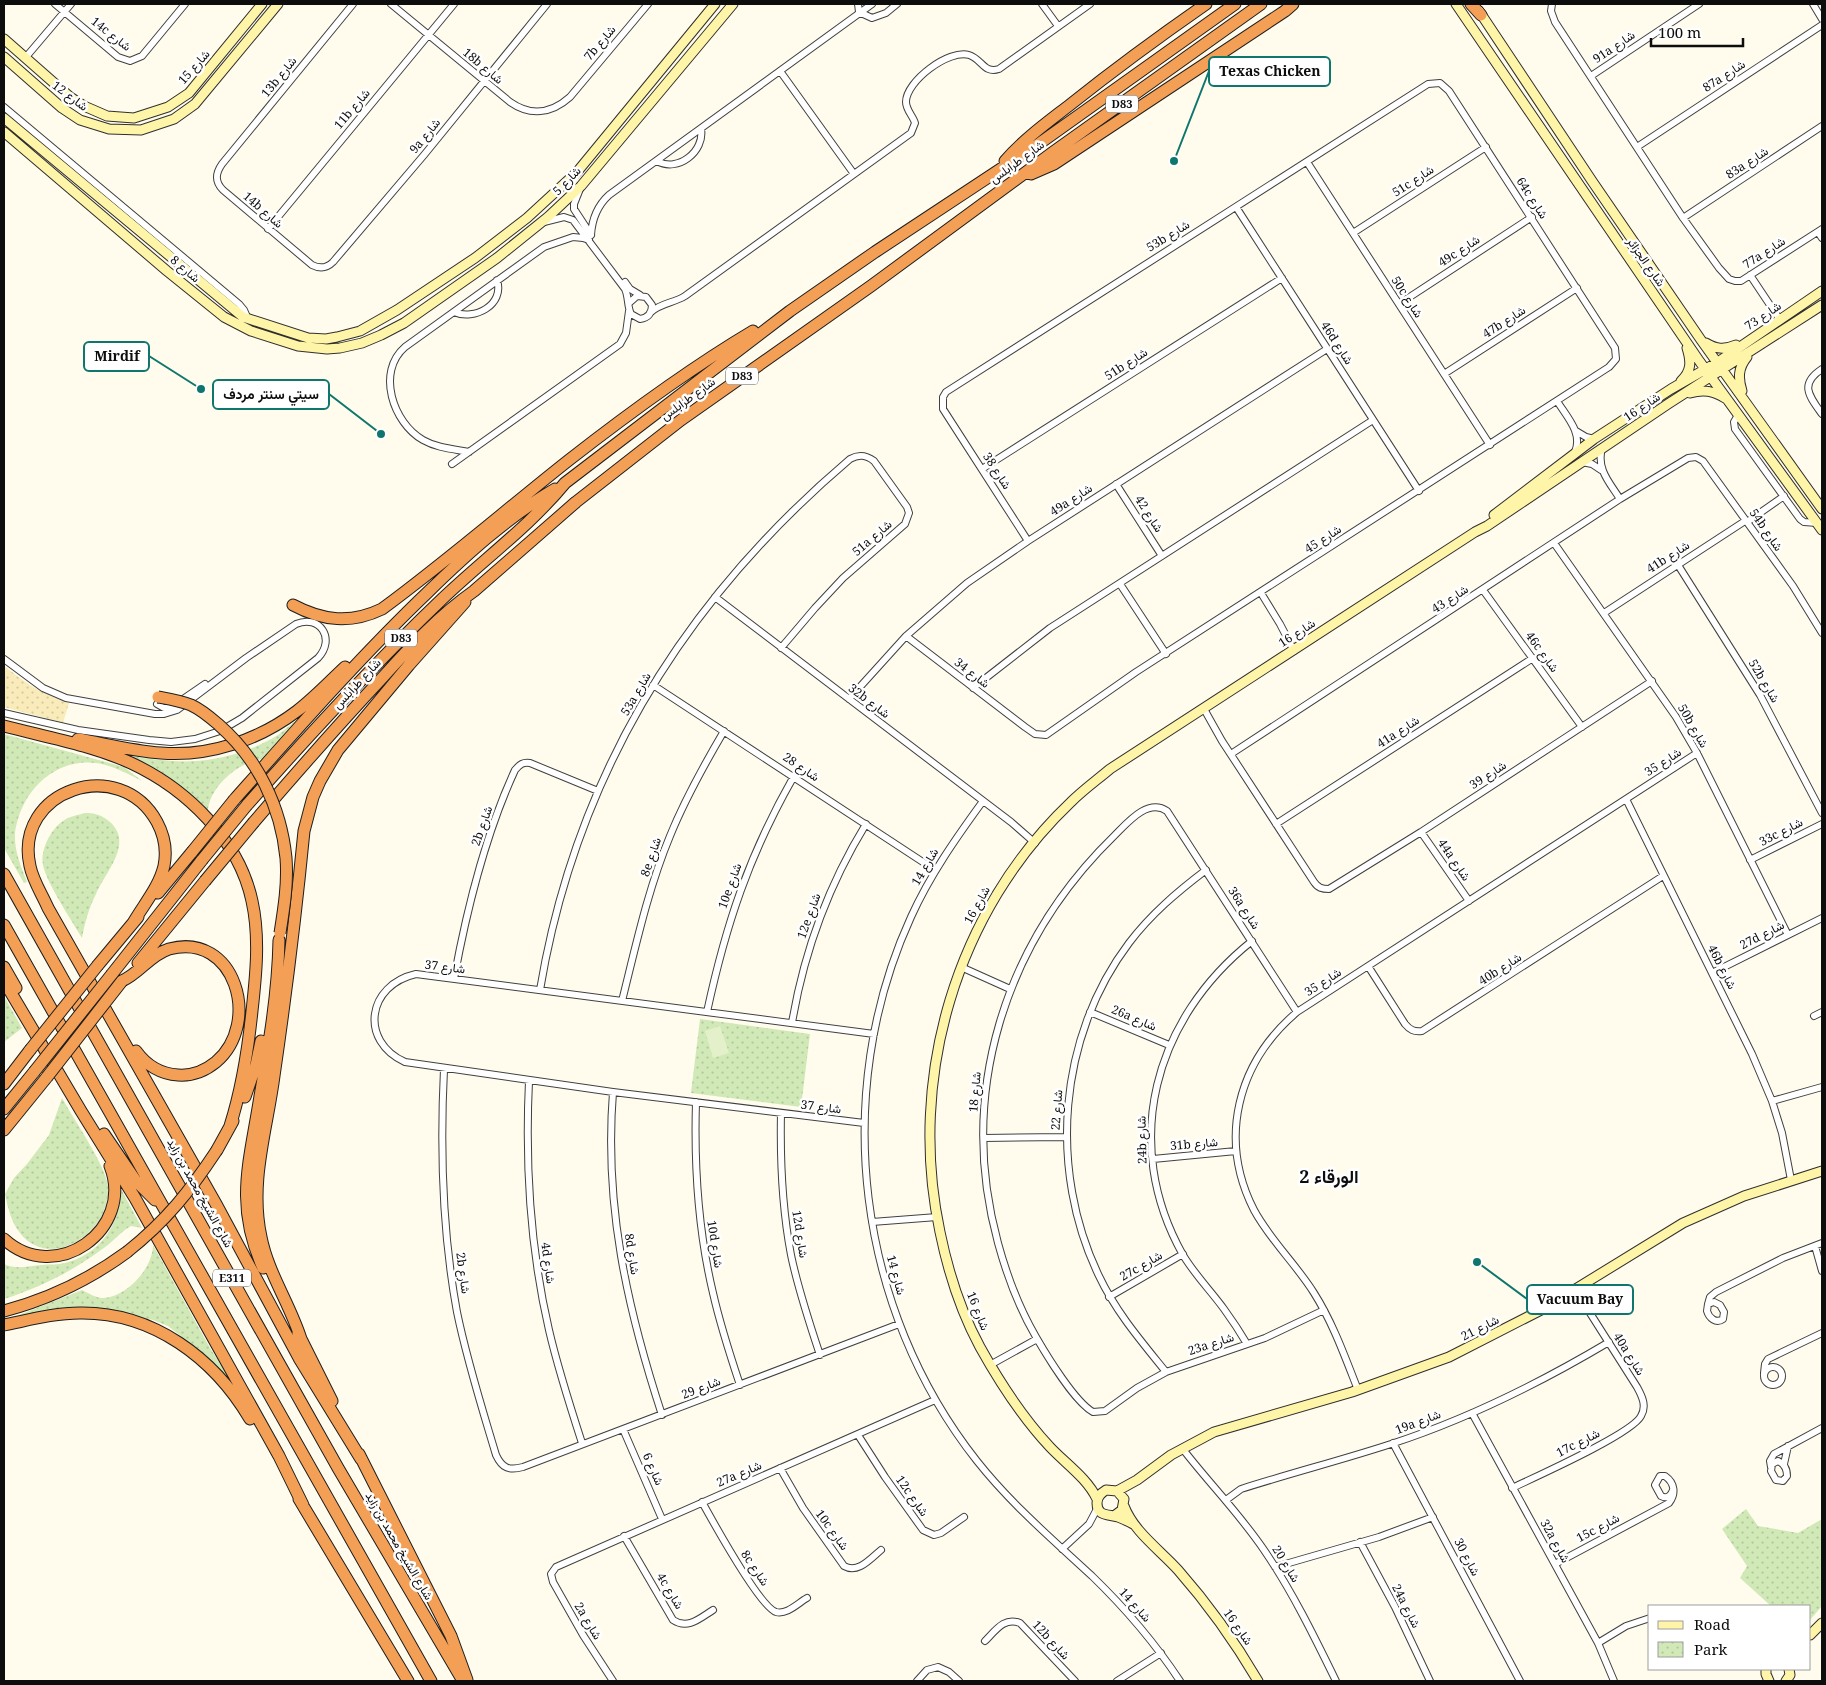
<svg xmlns="http://www.w3.org/2000/svg" width="1826" height="1685" viewBox="0 0 1826 1685" font-family="'Noto Serif',Vazirmatn,serif">
<defs>
<pattern id="sand-dots" width="8" height="8" patternUnits="userSpaceOnUse" patternTransform="scale(1.25)"><rect width="8" height="8" fill="#faecba"/><path d="M2 2h.1M6 6h.1" fill="none" stroke="#d5c99f" stroke-width="1.8" stroke-linecap="round"/></pattern>
<pattern id="park-dots" width="8" height="8" patternUnits="userSpaceOnUse" patternTransform="scale(1.25)"><rect width="8" height="8" fill="#d1e9b7"/><path d="M2 2h.1M6 6h.1" fill="none" stroke="#b2c79c" stroke-width="1.8" stroke-linecap="round"/></pattern>
</defs>
<rect width="100%" height="100%" fill="#fffced"/>
<path fill="url(#sand-dots)" d="M4 666C26 683 41 694 69 703L63 723 4 707Z"/>
<path fill="url(#park-dots)" d="M307 710 263 759C237 762 205 790 208 817L119 754C167 762 200 767 247 750 258 746 268 741 278 735 288 727 298 719 307 710Z
M4 734 124 767 142 781C128 774 112 765 96 763 59 758 28 785 18 819 17 823 15 829 15 833 14 851 21 866 27 882L24 883 4 848Z
M85 813C95 813 102 815 110 822 134 844 105 872 96 894 89 908 85 922 82 938 72 921 46 882 43 865 40 850 51 829 63 821 70 816 78 815 85 813Z
M4 996 22 1028 4 1042Z
M700 1019 810 1034 801 1107 691 1093Z
M62 1098C74 1120 105 1164 108 1186 109 1197 106 1206 102 1215 87 1245 44 1264 20 1233 11 1222 8 1208 5 1194L14 1178 27 1164 49 1135Z
M121 1189 142 1228 131 1226C120 1232 112 1243 101 1250 71 1272 39 1288 4 1299V1264C16 1270 29 1266 42 1265 49 1264 58 1265 65 1263 101 1254 120 1224 121 1189Z
M153 1245 210 1348 232 1383 215 1365 182 1337 168 1326 153 1320 90 1307 68 1309 4 1321 82 1290C88 1293 96 1298 103 1298 127 1297 153 1268 153 1245Z
M1746 1509 1758 1526 1798 1533 1822 1519V1606L1810 1620V1606H1771L1740 1578 1747 1566 1722 1529Z"/>
<path fill="#e3f0c9" d="M720 1026 729 1053 713 1058 705 1031Z"/>
<g fill="none" stroke-linecap="round" stroke-linejoin="round">
<g stroke="#404040" stroke-width="8">
<path id="street" d="M55 4 118 57 130 61 142 56 185 4
M353 4 222 164C215 174 215 182 223 190L312 265C320 269 327 268 333 262L424 155 547 4
M391 4 510 102C530 116 551 114 570 97L648 4
M858 4 859 12 872 18 886 13 897 4
M1042 4 1058 26
M1552 4 1551 11 1555 22 1683 218 1719 268 1729 279 1735 281H1741L1822 229
M1813 4 1822 19
M26 57 71 4
M780 71 854 174
M1591 76 1699 4
M4 107 239 304 244 310 248 319
M1637 147 1822 25
M657 161C678 173 705 151 701 129
M1307 162 1490 445
M580 189 574 204V209L591 235
M1236 207 1419 491
M1683 218 1822 126
M544 222 564 217 573 220 625 289C629 298 627 306 631 314L640 319C648 318 652 313 652 305L646 297 637 296 629 303
M268 229 454 4
M1818 232 1822 238
M1353 233 1486 147
M591 235C592 219 597 206 609 195L872 4
M1750 275 1780 320
M625 282 630 289 640 295
M1399 304 1532 217
M454 312C474 321 505 305 497 280
M651 312C661 303 674 303 685 296L911 133 915 123C913 116 906 110 906 102 906 81 949 49 969 55 982 59 984 74 999 69L1090 4
M1822 369C1799 384 1809 396 1822 414
M1444 374 1577 288
M1557 401C1567 417 1583 433 1575 452
M1738 415 1734 422 1735 429 1800 519 1804 522 1817 523
M1576 431 1586 437 1594 439
M1602 448C1596 469 1610 483 1620 499
M469 452C453 449 437 448 423 440 393 423 376 372 405 347L544 247 573 237 583 238 589 240
M1582 462 1592 464 1601 470
M452 464 620 344 626 333 629 311
M982 469 1282 278
M1116 484 1162 556
M1747 522 1784 496
M1554 543 1676 717 1697 753 1788 935
M1678 565 1760 695 1822 813
M1120 584 1166 654
M1483 590 1582 727
M1261 593 1280 624 1294 651
M715 597 1011 822 1035 843
M1604 613 1745 521
M906 636 1025 727 1035 734 1046 735 1136 672 1609 367 1616 359 1615 348 1449 91 1440 83 1428 84 946 392 943 397V409L1028 541
M4 659 43 688 66 698 155 714H164L177 710 246 658 296 624C320 614 336 639 318 658L242 718 220 731 195 739 171 742 149 740 78 730 4 713
M653 685 935 870
M973 688 1050 628 1373 420
M849 699 906 636 967 583 1028 541 1327 349
M157 704 164 708H170L205 684
M1204 709 1222 741 1314 882C1318 888 1322 889 1329 889L1421 832 1652 681
M1231 754 1620 499 1688 458 1696 457 1703 461 1793 586 1822 633
M1626 799 1752 1054 1772 1101 1782 1133 1791 1180
M983 801C956 838 930 875 911 917 830 1094 857 1309 977 1461 1011 1504 1052 1539 1092 1576 1125 1608 1155 1643 1180 1681
M1276 824 1533 658
M1421 832 1469 901
M1750 860 1822 824
M1368 966 1405 1024C1410 1030 1414 1032 1422 1031L1663 876
M961 967 1010 989
M1712 973 1822 918
M454 979C467 908 485 835 515 770 520 764 523 762 530 763L598 791
M540 990C576 774 684 600 850 459 859 454 866 455 874 461L907 507 909 513 905 524 843 578 815 608 781 648
M622 1001C636 945 648 889 670 836 685 799 704 765 724 731
M707 1012C726 924 749 855 794 776
M1090 1012 1169 1045
M1297 1012 1167 811C1148 798 1128 822 1115 835 1004 943 957 1093 998 1243 1007 1276 1019 1308 1036 1337 1047 1356 1075 1402 1093 1412L1105 1411 1137 1388 1166 1372 1265 1338 1324 1310
M1814 1016 1822 1012
M792 1023C804 951 828 886 866 824
M444 1069C440 1150 442 1231 457 1312 467 1361 482 1408 496 1455 502 1468 509 1471 523 1467L899 1324
M529 1081C525 1165 530 1248 549 1330 558 1369 570 1406 582 1443
M613 1092C604 1205 627 1308 662 1415
M1772 1101 1822 1087
M696 1102C694 1167 698 1230 713 1293 720 1324 730 1355 740 1385
M781 1113C780 1161 782 1208 791 1255 798 1289 809 1322 820 1355
M864 1123 613 1092 405 1062C359 1041 367 985 416 974L874 1034
M984 1138 1067 1137
M1153 1159 1236 1151
M872 1222 937 1217
M1815 1246 1822 1271
M1109 1297 1183 1254
M1714 1302 1720 1305 1724 1312 1723 1319C1716 1324 1709 1318 1707 1311L1708 1304Z
M1708 1304 1710 1297 1716 1292 1783 1258 1822 1243
M1247 1344C1240 1332 1232 1320 1224 1309 1211 1291 1195 1275 1183 1255 1120 1143 1154 1019 1252 941
M990 1365 1037 1339
M1764 1376a9 9 0 1 1 18 0a9 9 0 1 1-18 0Z
M1166 1372C1141 1341 1116 1312 1099 1276 1048 1170 1058 1037 1129 943 1151 914 1177 892 1206 870
M1764 1373 1765 1364 1768 1359 1822 1333
M1358 1390C1345 1357 1333 1323 1314 1293 1296 1264 1270 1240 1254 1210 1218 1139 1237 1063 1297 1012L1697 753
M1472 1413 1598 1643 1614 1681
M623 1429 662 1519
M858 1435 885 1477 923 1530 934 1535 941 1533 964 1517
M1393 1443 1520 1681
M1182 1448C1208 1482 1239 1513 1264 1550 1292 1591 1314 1636 1336 1681
M1778 1461C1785 1464 1787 1469 1787 1476L1783 1481 1776 1480 1771 1471 1772 1464Z
M1784 1464 1788 1446
M1771 1467 1770 1461 1774 1454 1822 1428
M780 1468 803 1508 844 1566C858 1574 870 1559 881 1550
M1512 1488C1535 1477 1632 1434 1641 1416 1647 1406 1642 1396 1637 1387L1590 1313 1573 1291
M1226 1500 1241 1489C1291 1473 1342 1460 1391 1444 1468 1419 1540 1383 1609 1342
M702 1502C712 1520 760 1607 776 1612 787 1615 798 1603 807 1598
M624 1536 673 1620C688 1630 700 1618 713 1610
M1360 1542 1395 1607 1430 1681
M1062 1549 1089 1524 1098 1507
M1555 1564 1669 1503C1676 1494 1675 1483 1665 1476H1660L1655 1485 1661 1496C1667 1499 1671 1496 1673 1490
M1275 1567 1379 1537 1433 1517
M985 1641C996 1630 1004 1617 1020 1623L1075 1681
M1598 1643 1626 1626 1650 1618
M613 1681 583 1635 553 1582 551 1574 556 1567 935 1400
M917 1681 927 1670 938 1667 949 1672 959 1681
M1117 1681 1161 1653"/>
</g>
<g stroke="#2f2f2f" stroke-width="11">
<path id="secondary" d="M1456 4 1700 362 1822 530
M1479 11 1592 181 1701 340 1822 509
M4 39 70 97 84 106 107 116 134 118 168 107 189 93 262 4
M4 57 62 108 80 120 109 129 141 130 174 119 195 104 278 4
M4 118 243 317 308 338 326 339 337 337 360 331 397 310 475 258 527 218 577 172 715 4
M4 132 167 271 224 317 251 331 298 346 327 349 340 348 362 343 381 335 404 323 497 258 548 217 581 186 733 4
M1706 343C1716 349 1724 350 1736 345
M1681 381C1692 371 1691 361 1687 348
M1742 391C1738 378 1738 368 1747 357
M1690 393C1704 389 1713 391 1725 398
M1494 515 1594 439 1671 389 1718 362 1822 291
M1117 1491 1137 1480 1171 1455 1214 1432 1352 1392 1449 1357 1543 1309 1683 1223 1744 1196 1822 1171
M1097 1499C1087 1478 1066 1464 1050 1447 1022 1417 1000 1383 980 1347 961 1312 948 1271 940 1232 907 1078 956 911 1071 802 1083 790 1097 780 1110 769L1475 532 1487 526 1668 404 1822 305
M1124 1506C1134 1532 1160 1550 1178 1570 1208 1604 1235 1642 1258 1681
M1114 1516 1122 1510 1124 1499 1117 1491 1106 1490C1101 1493 1097 1497 1097 1503 1097 1517 1109 1514 1118 1517 1123 1519 1128 1521 1133 1524
M1810 1635 1822 1623
M1766 1669V1674L1769 1681
M1786 1681 1790 1675 1789 1669"/>
</g>
<g stroke="#1e1e1e" stroke-width="13">
<path id="highway" d="M1471 4 1481 15
M1005 161C1024 139 1048 122 1071 104 1115 69 1160 36 1206 4
M1031 174 1054 164 1285 11 1293 4
M293 605C323 621 351 624 382 609 446 562 507 509 569 460 628 414 689 369 753 331
M4 726C46 737 91 745 131 763 187 789 239 840 252 901 260 937 256 975 252 1011 248 1050 242 1088 230 1126
M78 739C106 744 133 751 161 753 209 757 259 740 297 711 314 698 329 682 345 667
M234 800C297 729 360 657 428 592 467 554 509 516 555 489
M247 805C309 735 371 667 438 603 480 562 528 528 565 483L790 311 875 252 1040 143 1235 4
M254 822C296 773 339 724 383 677 411 646 440 615 474 591L576 502 681 420 871 286 1052 153 1261 4
M4 874 338 1468 463 1681
M158 893 192 852
M133 923C144 904 159 887 164 866 167 851 164 835 157 822 120 754 13 790 30 866 33 881 42 894 48 908L216 1204 299 1358 361 1459
M4 925 431 1681
M138 963 205 881
M98 965 138 917
M4 967 16 988
M112 974 202 860
M4 981 81 1111 135 1198 279 1456 303 1505
M122 981C140 973 150 955 169 949 235 931 262 1023 216 1062 205 1071 192 1076 178 1075 161 1074 146 1065 136 1051
M4 1084 30 1050
M245 1097 256 1065 261 1041
M4 1109 34 1072
M4 1130 47 1077
M104 1134 136 1181 155 1200
M217 1150 233 1121
M4 1239C55 1286 135 1230 110 1166
M263 1268C234 1204 250 1161 260 1096 269 1045 278 992 279 940
M4 1311C49 1299 89 1280 127 1252
M4 1325C29 1320 54 1313 80 1313 153 1312 214 1358 250 1419
M298 1333 332 1401
M301 1339C290 1304 268 1273 261 1237 249 1182 267 1130 274 1076 286 994 296 913 304 831L313 797 320 781 338 750 409 665 465 602
M359 1454 451 1636 467 1680
M299 1499 408 1681"/>
</g>
<use href="#street" stroke="#fff" stroke-width="6"/>
<use href="#secondary" stroke="#fff5a9" stroke-width="9"/>
<use href="#highway" stroke="#f49f56" stroke-width="11"/>
<g stroke="#1e1e1e" stroke-width="13" stroke-linecap="butt">
<path id="highway-bridge" d="M158 697C169 699 181 701 191 705 202 710 211 718 219 725 258 759 281 807 286 858 288 883 284 908 280 933
M192 852 234 800
M202 860 247 805
M205 881 254 822
M30 1050 98 965
M34 1072 112 974
M47 1077 122 981
M127 1252C166 1221 190 1191 217 1150"/>
</g>
<use href="#highway-bridge" stroke="#f49f56" stroke-width="11"/>
</g>
<g text-anchor="middle" stroke-width="5" stroke-linejoin="round" paint-order="stroke">
<g fill="#fff" stroke="#565656" stroke-width="1">
<rect x="1106" y="95.5" width="32" height="17" rx="4"/>
<rect x="726" y="367.5" width="32" height="17" rx="4"/>
<rect x="385" y="629.5" width="32" height="17" rx="4"/>
<rect x="213" y="1269.5" width="38" height="17" rx="4"/>
</g>
<g font-size="11" font-weight="bold" fill="#0d0d0d">
<text x="1122" y="108">D83</text>
<text x="742" y="380">D83</text>
<text x="401" y="642">D83</text>
<text x="232" y="1282">E311</text>
</g>
<g font-size="12" fill="#0d0d0d" stroke="#fff">
<text transform="translate(111 34) rotate(38)" y="4">14c شارع</text>
<text transform="translate(600 43) rotate(-50)" y="4">7b شارع</text>
<text transform="translate(1614 47) rotate(-34)" y="4">91a شارع</text>
<text transform="translate(483 66) rotate(40)" y="4">18b شارع</text>
<text transform="translate(194 67) rotate(-49)" y="4">شارع 15</text>
<text transform="translate(1724 76) rotate(-33)" y="4">87a شارع</text>
<text transform="translate(279 77) rotate(-51)" y="4">13b شارع</text>
<text transform="translate(70 96) rotate(37)" y="4">شارع 12</text>
<text transform="translate(352 109) rotate(-50)" y="4">11b شارع</text>
<text transform="translate(425 136) rotate(-51)" y="4">9a شارع</text>
<text transform="translate(1017 162) rotate(-36)" y="4">شارع طرابلس</text>
<text transform="translate(1747 163) rotate(-33)" y="4">83a شارع</text>
<text transform="translate(567 181) rotate(-46)" y="4">شارع 5</text>
<text transform="translate(1413 181) rotate(-33)" y="4">51c شارع</text>
<text transform="translate(1532 198) rotate(57)" y="4">64c شارع</text>
<text transform="translate(263 210) rotate(41)" y="4">14b شارع</text>
<text transform="translate(1168 236) rotate(-32)" y="4">53b شارع</text>
<text transform="translate(1459 251) rotate(-33)" y="4">49c شارع</text>
<text transform="translate(1764 253) rotate(-33)" y="4">77a شارع</text>
<text transform="translate(1646 262) rotate(55)" y="4">شارع الجزائر</text>
<text transform="translate(185 269) rotate(40)" y="4">شارع 8</text>
<text transform="translate(1407 297) rotate(57)" y="4">50c شارع</text>
<text transform="translate(1763 316) rotate(-34)" y="4">شارع 73</text>
<text transform="translate(1504 322) rotate(-33)" y="4">47b شارع</text>
<text transform="translate(1337 343) rotate(57)" y="4">46d شارع</text>
<text transform="translate(1126 364) rotate(-33)" y="4">51b شارع</text>
<text transform="translate(688 399) rotate(-36)" y="4">شارع طرابلس</text>
<text transform="translate(1642 407) rotate(-34)" y="4">شارع 16</text>
<text transform="translate(997 471) rotate(57)" y="4">شارع 38</text>
<text transform="translate(1071 500) rotate(-33)" y="4">49a شارع</text>
<text transform="translate(1149 514) rotate(57)" y="4">شارع 42</text>
<text transform="translate(1766 530) rotate(55)" y="4">54b شارع</text>
<text transform="translate(872 538) rotate(-41)" y="4">51a شارع</text>
<text transform="translate(1323 539) rotate(-33)" y="4">شارع 45</text>
<text transform="translate(1668 557) rotate(-33)" y="4">41b شارع</text>
<text transform="translate(1450 599) rotate(-33)" y="4">شارع 43</text>
<text transform="translate(1297 633) rotate(-33)" y="4">شارع 16</text>
<text transform="translate(1542 652) rotate(54)" y="4">46c شارع</text>
<text transform="translate(972 673) rotate(38)" y="4">شارع 34</text>
<text transform="translate(1764 681) rotate(59)" y="4">52b شارع</text>
<text transform="translate(357 684) rotate(-47)" y="4">شارع طرابلس</text>
<text transform="translate(636 694) rotate(-60)" y="4">53a شارع</text>
<text transform="translate(869 701) rotate(37)" y="4">32b شارع</text>
<text transform="translate(1693 726) rotate(60)" y="4">50b شارع</text>
<text transform="translate(1398 732) rotate(-33)" y="4">41a شارع</text>
<text transform="translate(1663 762) rotate(-33)" y="4">شارع 35</text>
<text transform="translate(801 767) rotate(34)" y="4">شارع 28</text>
<text transform="translate(1488 775) rotate(-33)" y="4">شارع 39</text>
<text transform="translate(482 826) rotate(-71)" y="4">2b شارع</text>
<text transform="translate(1781 832) rotate(-27)" y="4">33c شارع</text>
<text transform="translate(651 857) rotate(-71)" y="4">8e شارع</text>
<text transform="translate(1454 860) rotate(56)" y="4">44a شارع</text>
<text transform="translate(925 867) rotate(-60)" y="4">شارع 14</text>
<text transform="translate(730 886) rotate(-70)" y="4">10e شارع</text>
<text transform="translate(977 905) rotate(-61)" y="4">شارع 16</text>
<text transform="translate(1244 908) rotate(57)" y="4">36a شارع</text>
<text transform="translate(809 916) rotate(-70)" y="4">12e شارع</text>
<text transform="translate(1762 935) rotate(-27)" y="4">27d شارع</text>
<text transform="translate(445 967) rotate(7)" y="4">شارع 37</text>
<text transform="translate(1722 967) rotate(63)" y="4">46b شارع</text>
<text transform="translate(1500 969) rotate(-33)" y="4">40b شارع</text>
<text transform="translate(1323 982) rotate(-33)" y="4">شارع 35</text>
<text transform="translate(1134 1018) rotate(23)" y="4">26a شارع</text>
<text transform="translate(975 1092) rotate(-85)" y="4">شارع 18</text>
<text transform="translate(821 1107) rotate(7)" y="4">شارع 37</text>
<text transform="translate(1057 1110) rotate(-86)" y="4">شارع 22</text>
<text transform="translate(1142 1140) rotate(-91)" y="4">24b شارع</text>
<text transform="translate(1194 1144) rotate(-5)" y="4">31b شارع</text>
<text transform="translate(200 1193) rotate(61)" y="4">شارع الشيخ محمد بن زايد</text>
<text transform="translate(800 1234) rotate(81)" y="4">12d شارع</text>
<text transform="translate(715 1244) rotate(81)" y="4">10d شارع</text>
<text transform="translate(632 1254) rotate(81)" y="4">8d شارع</text>
<text transform="translate(548 1263) rotate(82)" y="4">4d شارع</text>
<text transform="translate(1141 1266) rotate(-30)" y="4">27c شارع</text>
<text transform="translate(463 1273) rotate(82)" y="4">2b شارع</text>
<text transform="translate(896 1275) rotate(75)" y="4">شارع 14</text>
<text transform="translate(978 1311) rotate(68)" y="4">شارع 16</text>
<text transform="translate(1480 1328) rotate(-27)" y="4">شارع 21</text>
<text transform="translate(1211 1344) rotate(-18)" y="4">23a شارع</text>
<text transform="translate(1629 1354) rotate(58)" y="4">40a شارع</text>
<text transform="translate(701 1388) rotate(-21)" y="4">شارع 29</text>
<text transform="translate(1418 1422) rotate(-21)" y="4">19a شارع</text>
<text transform="translate(1578 1443) rotate(-27)" y="4">17c شارع</text>
<text transform="translate(653 1469) rotate(66)" y="4">شارع 6</text>
<text transform="translate(739 1474) rotate(-23)" y="4">27a شارع</text>
<text transform="translate(912 1496) rotate(55)" y="4">12c شارع</text>
<text transform="translate(1598 1528) rotate(-28)" y="4">15c شارع</text>
<text transform="translate(832 1530) rotate(54)" y="4">10c شارع</text>
<text transform="translate(1555 1541) rotate(61)" y="4">32a شارع</text>
<text transform="translate(399 1546) rotate(60)" y="4">شارع الشيخ محمد بن زايد</text>
<text transform="translate(1467 1557) rotate(62)" y="4">شارع 30</text>
<text transform="translate(1286 1564) rotate(58)" y="4">شارع 20</text>
<text transform="translate(755 1568) rotate(56)" y="4">8c شارع</text>
<text transform="translate(670 1591) rotate(59)" y="4">4c شارع</text>
<text transform="translate(1135 1605) rotate(48)" y="4">شارع 14</text>
<text transform="translate(1406 1606) rotate(63)" y="4">24a شارع</text>
<text transform="translate(588 1621) rotate(59)" y="4">2a شارع</text>
<text transform="translate(1238 1627) rotate(55)" y="4">شارع 16</text>
<text transform="translate(1051 1640) rotate(47)" y="4">12b شارع</text>
</g>
<g font-size="18" font-weight="bold" fill="#0d0d0d" stroke="#fff">
<text x="1329" y="1183">الورقاء 2</text>
</g>
</g>
<path fill="none" stroke="#0f766e" stroke-width="2" d="M1174 161L1209 71M201 389L149 356M381 434L329 394M1477 1262L1527 1299"/>
<g fill="#0f766e" stroke="#fff" stroke-width="2">
<circle cx="1174" cy="161" r="5"/>
<circle cx="201" cy="389" r="5"/>
<circle cx="381" cy="434" r="5"/>
<circle cx="1477" cy="1262" r="5"/>
</g>
<g fill="#fff" stroke="#0f766e" stroke-width="2">
<rect x="1209" y="57" width="121" height="29" rx="5"/>
<rect x="84" y="342" width="65" height="29" rx="5"/>
<rect x="213" y="380" width="116" height="29" rx="5"/>
<rect x="1527" y="1285" width="106" height="29" rx="5"/>
</g>
<g font-size="14" text-anchor="middle" font-weight="bold" fill="#0d0d0d">
<text x="1270" y="76">Texas Chicken</text>
<text x="117" y="361">Mirdif</text>
<text x="271" y="399">سيتي سنتر مردف</text>
<text x="1580" y="1304">Vacuum Bay</text>
</g>
<rect width="1826" height="1685" fill="none" stroke="#0d0d0d" stroke-width="10"/>
<rect x="1648" y="1605" width="162" height="65" fill="#ffffff" stroke="#9e9e9e"/>
<rect x="1658" y="1621" width="25" height="8" fill="#fff5a9" stroke="#9e9e9e"/>
<text x="1694" y="1630" font-size="15" fill="#0d0d0d">Road</text>
<rect x="1658" y="1642" width="25" height="15" fill="url(#park-dots)" stroke="#9e9e9e"/>
<text x="1694" y="1655" font-size="15" fill="#0d0d0d">Park</text>
<path d="M1651 38v8h92v-8" fill="none" stroke="#0d0d0d" stroke-width="2.5"/>
<text x="1658" y="38" font-size="15" fill="#0d0d0d" stroke="#ffffff" stroke-width="4" paint-order="stroke">100 m</text>
</svg>
